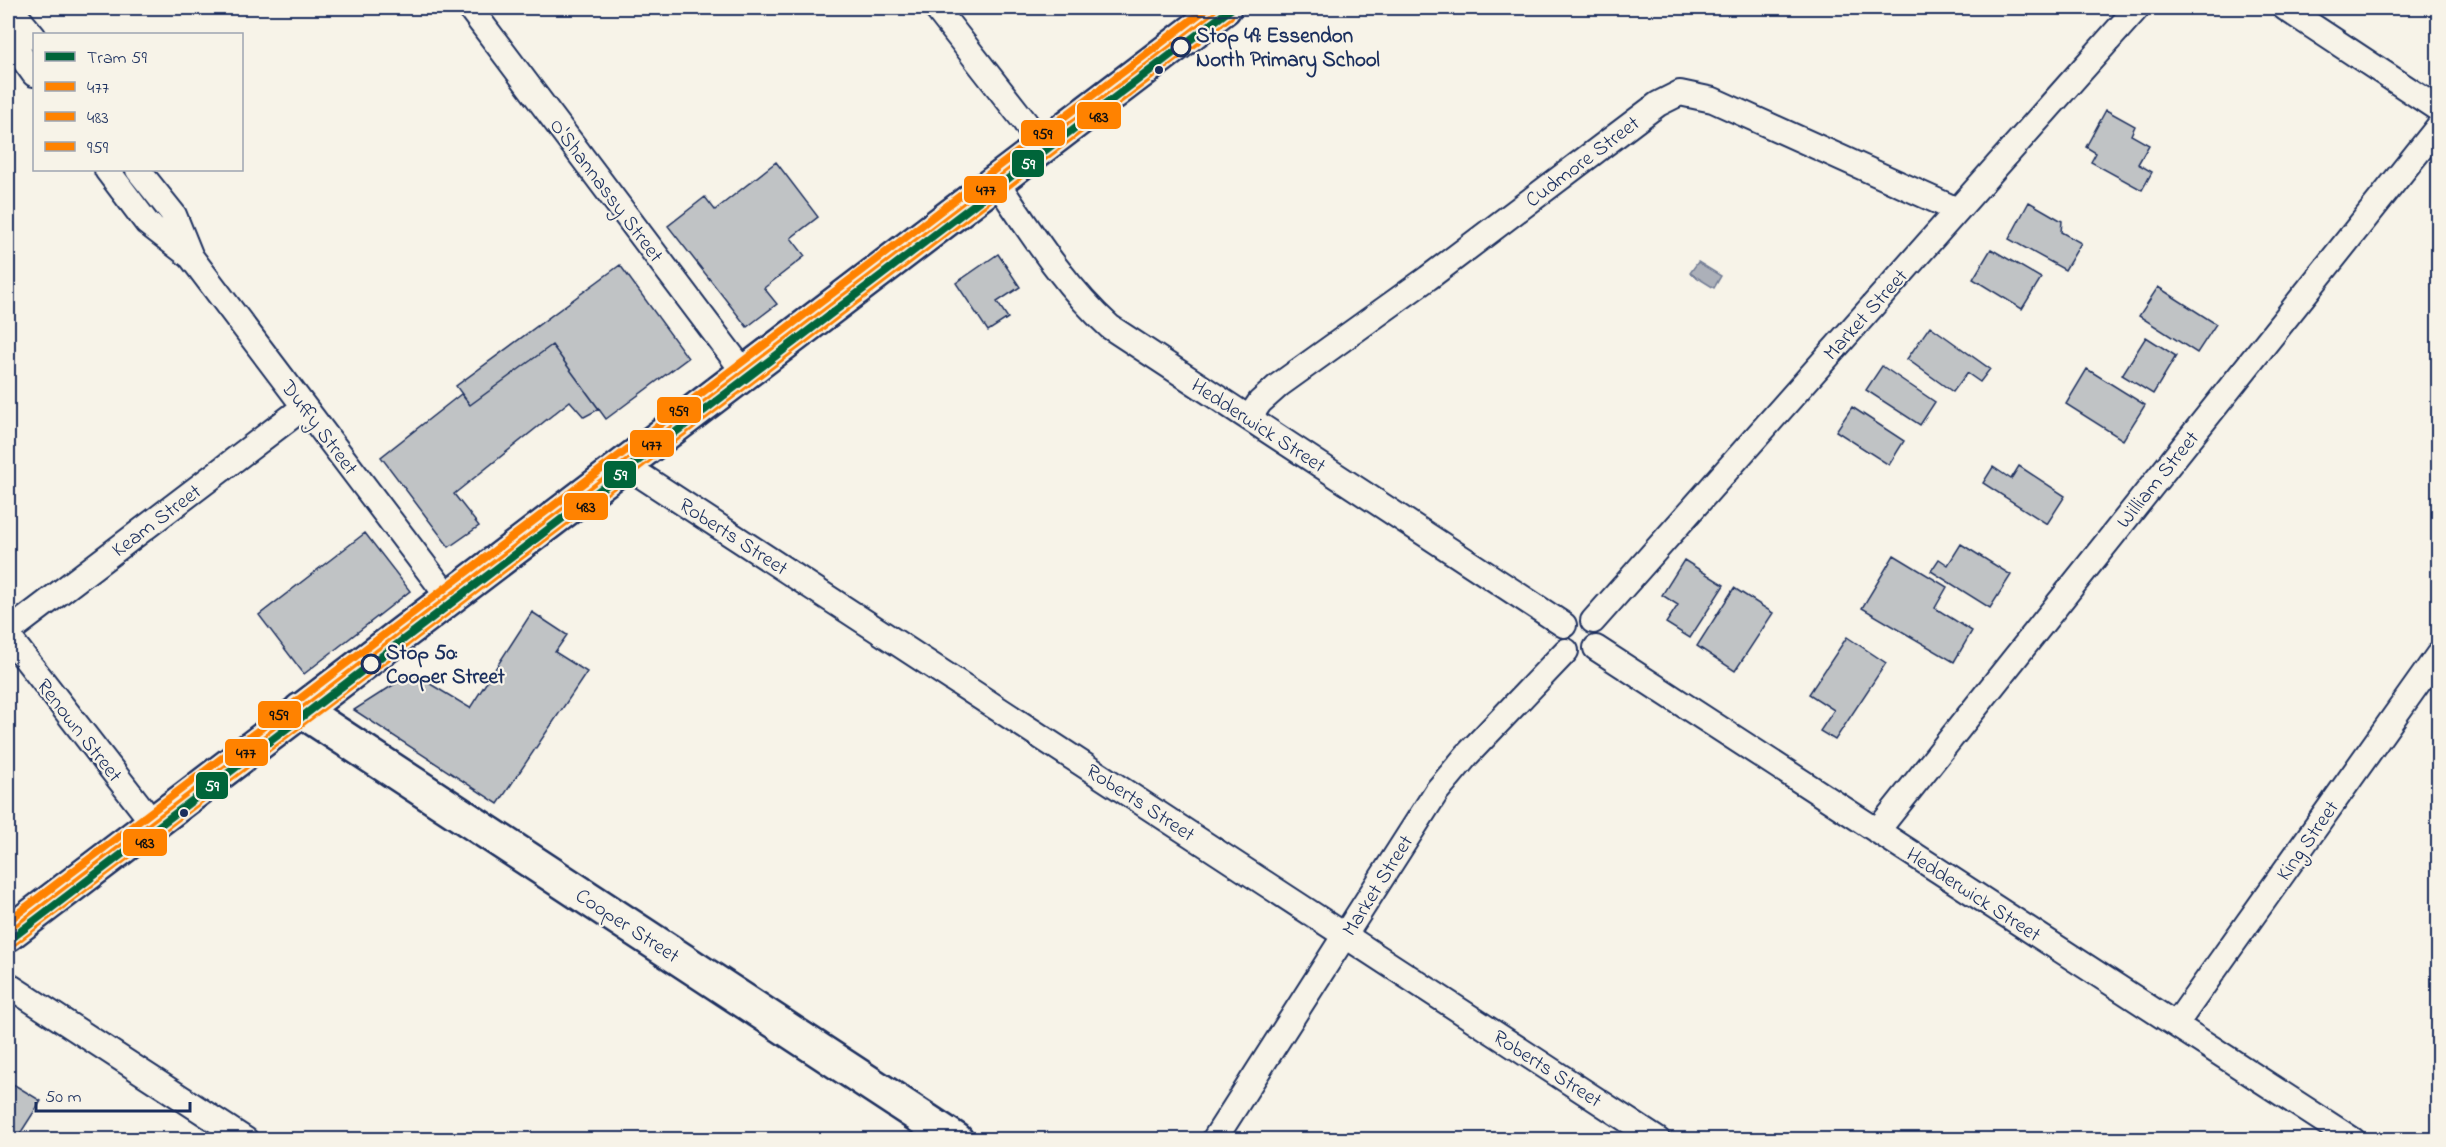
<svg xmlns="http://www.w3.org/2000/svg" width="2446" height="1147" viewBox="0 0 2446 1147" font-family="'Indie Flower',sans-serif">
<rect width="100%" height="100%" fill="#f7f3e8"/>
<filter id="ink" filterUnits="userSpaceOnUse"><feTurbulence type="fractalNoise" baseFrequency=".0167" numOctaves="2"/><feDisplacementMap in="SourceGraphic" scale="12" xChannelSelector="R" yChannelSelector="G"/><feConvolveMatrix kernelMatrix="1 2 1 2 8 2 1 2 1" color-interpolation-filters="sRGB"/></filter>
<g filter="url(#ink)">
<path fill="#acb0b9" stroke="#727c95" stroke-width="1.5" d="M1698 262 1721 276 1714 288 1690 273Z"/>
<path fill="#c0c3c5" stroke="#1b2f5e" stroke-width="1.5" d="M2106 110 2135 126 2131 135 2149 145 2138 164 2152 172 2142 190 2091 162 2096 153 2086 147Z
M776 162 818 217 791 238 805 256 764 288 777 304 747 327 668 226 705 197 715 210Z
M2029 202 2062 221 2061 232 2081 243 2065 270 2009 239Z
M1991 249 2041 278 2022 309 1973 279Z
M998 254 1020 287 997 302 1008 318 988 331 956 283Z
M620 265 688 358 606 419 552 345 470 405 456 386Z
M2158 287 2216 324 2197 353 2139 316Z
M1930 326 1990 369 1980 382 1967 373 1953 392 1907 359Z
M2146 337 2176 356 2153 394 2122 375Z
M552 345 599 409 584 417 570 401 454 494 479 526 449 547 381 457 461 394 470 405Z
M1882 366 1935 402 1920 425 1866 390Z
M2087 369 2145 405 2123 440 2066 404Z
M1852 407 1904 441 1889 465 1836 431Z
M2019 466 2065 496 2047 524 1983 483 1993 467 2011 479Z
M365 533 410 591 304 674 259 615Z
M1961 544 2011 575 1990 608 1931 571 1939 559 1948 565Z
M1894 555 1947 587 1935 608 1972 631 1954 662 1862 608Z
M1684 560 1724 585 1690 638 1666 623 1678 605 1662 595Z
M1734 588 1773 613 1735 671 1697 646Z
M532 612 567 635 555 652 587 672 498 804 354 710 412 673 470 708Z
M1847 637 1886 663 1835 740 1820 731 1834 710 1809 694Z
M8 1081 41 1101 16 1140H8Z"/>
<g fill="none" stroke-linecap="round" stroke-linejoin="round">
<g stroke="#1b2f5e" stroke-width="28">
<path id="street" d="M10 8 34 37
M470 8 744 372
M936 8 1025 122 1040 147
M2285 8 2438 109
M8 38 34 74
M107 170 147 223 191 257
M138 170 174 215 191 257 449 598
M996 181C1030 231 1065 287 1110 327L1564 625
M1249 418 1260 402 1279 385 1428 278 1658 104 1680 93 1713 100 1957 210
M627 461 634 471 1658 1140
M1593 621 2137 8
M8 632 304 407
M8 636 153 823
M1596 648 2353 1140
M1877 831 2438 127
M8 985 246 1140
M2176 1024 2438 655
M1214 1140 1437 791 1467 755 1566 651"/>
</g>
<g stroke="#1b2f5e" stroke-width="38">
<path id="secondary" d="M301 710 956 1140"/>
</g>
<g stroke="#1b2f5e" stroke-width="38">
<path id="primary" d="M8 934 1224 8"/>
</g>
<use href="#street" stroke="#f7f3e8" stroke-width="24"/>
<use href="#secondary" stroke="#f7f3e8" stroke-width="33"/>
<use href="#primary" stroke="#f7f3e8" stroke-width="33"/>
<g stroke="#f7f3e8" stroke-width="12">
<path id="bus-1" d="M8 934 1224 8"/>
</g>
<g stroke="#f7f3e8" stroke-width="12">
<path id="bus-2" d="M14 942 1230 16"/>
</g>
<g stroke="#f7f3e8" stroke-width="12">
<path id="bus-3" d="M8 921 1207 8"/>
</g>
<use href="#bus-1" stroke="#ff8200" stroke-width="8"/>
<use href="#bus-2" stroke="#ff8200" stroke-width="8"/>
<use href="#bus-3" stroke="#ff8200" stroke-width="8"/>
<g stroke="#f7f3e8" stroke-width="12">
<path id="tram-1" d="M8 941 1232 8"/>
</g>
<use href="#tram-1" stroke="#00653a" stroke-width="8"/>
</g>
</g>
<g fill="#f7f3e8" stroke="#1b2f5e" stroke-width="3">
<circle cx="1181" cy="47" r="9"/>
<circle cx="371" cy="664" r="9"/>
</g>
<g fill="#1b2f5e" stroke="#f7f3e8" stroke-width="2">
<circle cx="1159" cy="70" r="5"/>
<circle cx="184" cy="813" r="5"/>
</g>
<g text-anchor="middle" stroke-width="4.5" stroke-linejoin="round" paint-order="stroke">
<g font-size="21" font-weight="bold" fill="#1b2f5e" stroke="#f7f3e8" text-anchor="start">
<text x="1196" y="42">Stop 49: Essendon<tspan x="1196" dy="24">North Primary School</tspan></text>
<text x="386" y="659">Stop 50:<tspan x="386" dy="24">Cooper Street</tspan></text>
</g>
<g font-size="21" fill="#1b2f5e" stroke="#f7f3e8">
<text transform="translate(1582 161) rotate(-37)" y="7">Cudmore Street</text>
<text transform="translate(607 190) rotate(53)" y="7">O'Shannassy Street</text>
<text transform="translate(1865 314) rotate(-48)" y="7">Market Street</text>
<text transform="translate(1259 425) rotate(33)" y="7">Hedderwick Street</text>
<text transform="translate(320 427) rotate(53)" y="7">Duffy Street</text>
<text transform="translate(2157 479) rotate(-51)" y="7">William Street</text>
<text transform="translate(156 520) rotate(-37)" y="7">Keam Street</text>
<text transform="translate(734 536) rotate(33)" y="7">Roberts Street</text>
<text transform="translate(80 730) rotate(52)" y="7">Renown Street</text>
<text transform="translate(1141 802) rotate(33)" y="7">Roberts Street</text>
<text transform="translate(2307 840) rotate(-55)" y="7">King Street</text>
<text transform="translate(1377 885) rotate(-58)" y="7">Market Street</text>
<text transform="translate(1974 894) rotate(33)" y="7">Hedderwick Street</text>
<text transform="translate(628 925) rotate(33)" y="7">Cooper Street</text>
<text transform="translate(1548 1068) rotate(33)" y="7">Roberts Street</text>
</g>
</g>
<g stroke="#f7f3e8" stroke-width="2">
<rect x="1076" y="101" width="46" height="29" rx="6" fill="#ff8200"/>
<rect x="1020" y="119" width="46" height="28" rx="6" fill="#ff8200"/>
<rect x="1011" y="149" width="34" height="29" rx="6" fill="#00653a"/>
<rect x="963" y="175" width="45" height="29" rx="6" fill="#ff8200"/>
<rect x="656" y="396" width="46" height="28" rx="6" fill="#ff8200"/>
<rect x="629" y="429" width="46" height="29" rx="6" fill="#ff8200"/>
<rect x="603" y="460" width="34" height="29" rx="6" fill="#00653a"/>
<rect x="563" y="492" width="46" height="29" rx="6" fill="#ff8200"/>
<rect x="257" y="700" width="45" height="29" rx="6" fill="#ff8200"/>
<rect x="224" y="738" width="45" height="29" rx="6" fill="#ff8200"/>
<rect x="195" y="771" width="34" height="29" rx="6" fill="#00653a"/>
<rect x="122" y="828" width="46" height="29" rx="6" fill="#ff8200"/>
</g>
<g font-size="16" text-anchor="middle" font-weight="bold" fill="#fff">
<text x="1028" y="169">59</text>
<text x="620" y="480">59</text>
<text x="212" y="791">59</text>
</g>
<g font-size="16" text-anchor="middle" font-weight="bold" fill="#111">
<text x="1099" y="122">483</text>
<text x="1043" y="139">959</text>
<text x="986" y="195">477</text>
<text x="679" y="416">959</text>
<text x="652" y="450">477</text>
<text x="586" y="512">483</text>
<text x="279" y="720">959</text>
<text x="246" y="758">477</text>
<text x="145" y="848">483</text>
</g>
<rect width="2446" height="1147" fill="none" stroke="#f7f3e8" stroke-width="30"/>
<rect x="15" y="15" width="2416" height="1117" fill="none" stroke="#1b2f5e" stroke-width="2" filter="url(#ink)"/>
<rect x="33" y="33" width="210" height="138" fill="#f7f3e8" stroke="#9fa5b1" stroke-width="1.5"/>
<rect x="45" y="52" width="30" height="9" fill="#00653a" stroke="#9fa5b1" stroke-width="1.5"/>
<text x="87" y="63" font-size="18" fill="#1b2f5e">Tram 59</text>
<rect x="45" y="82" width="30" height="9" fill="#ff8200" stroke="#9fa5b1" stroke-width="1.5"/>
<text x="87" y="93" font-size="18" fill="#1b2f5e">477</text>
<rect x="45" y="112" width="30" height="9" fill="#ff8200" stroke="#9fa5b1" stroke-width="1.5"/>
<text x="87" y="123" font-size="18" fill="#1b2f5e">483</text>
<rect x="45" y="142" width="30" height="9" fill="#ff8200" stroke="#9fa5b1" stroke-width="1.5"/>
<text x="87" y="153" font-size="18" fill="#1b2f5e">959</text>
<path d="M36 1102v9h154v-9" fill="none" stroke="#1b2f5e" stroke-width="3"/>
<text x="45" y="1102" font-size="18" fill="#1b2f5e" stroke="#f7f3e8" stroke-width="4.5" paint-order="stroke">50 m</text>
</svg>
